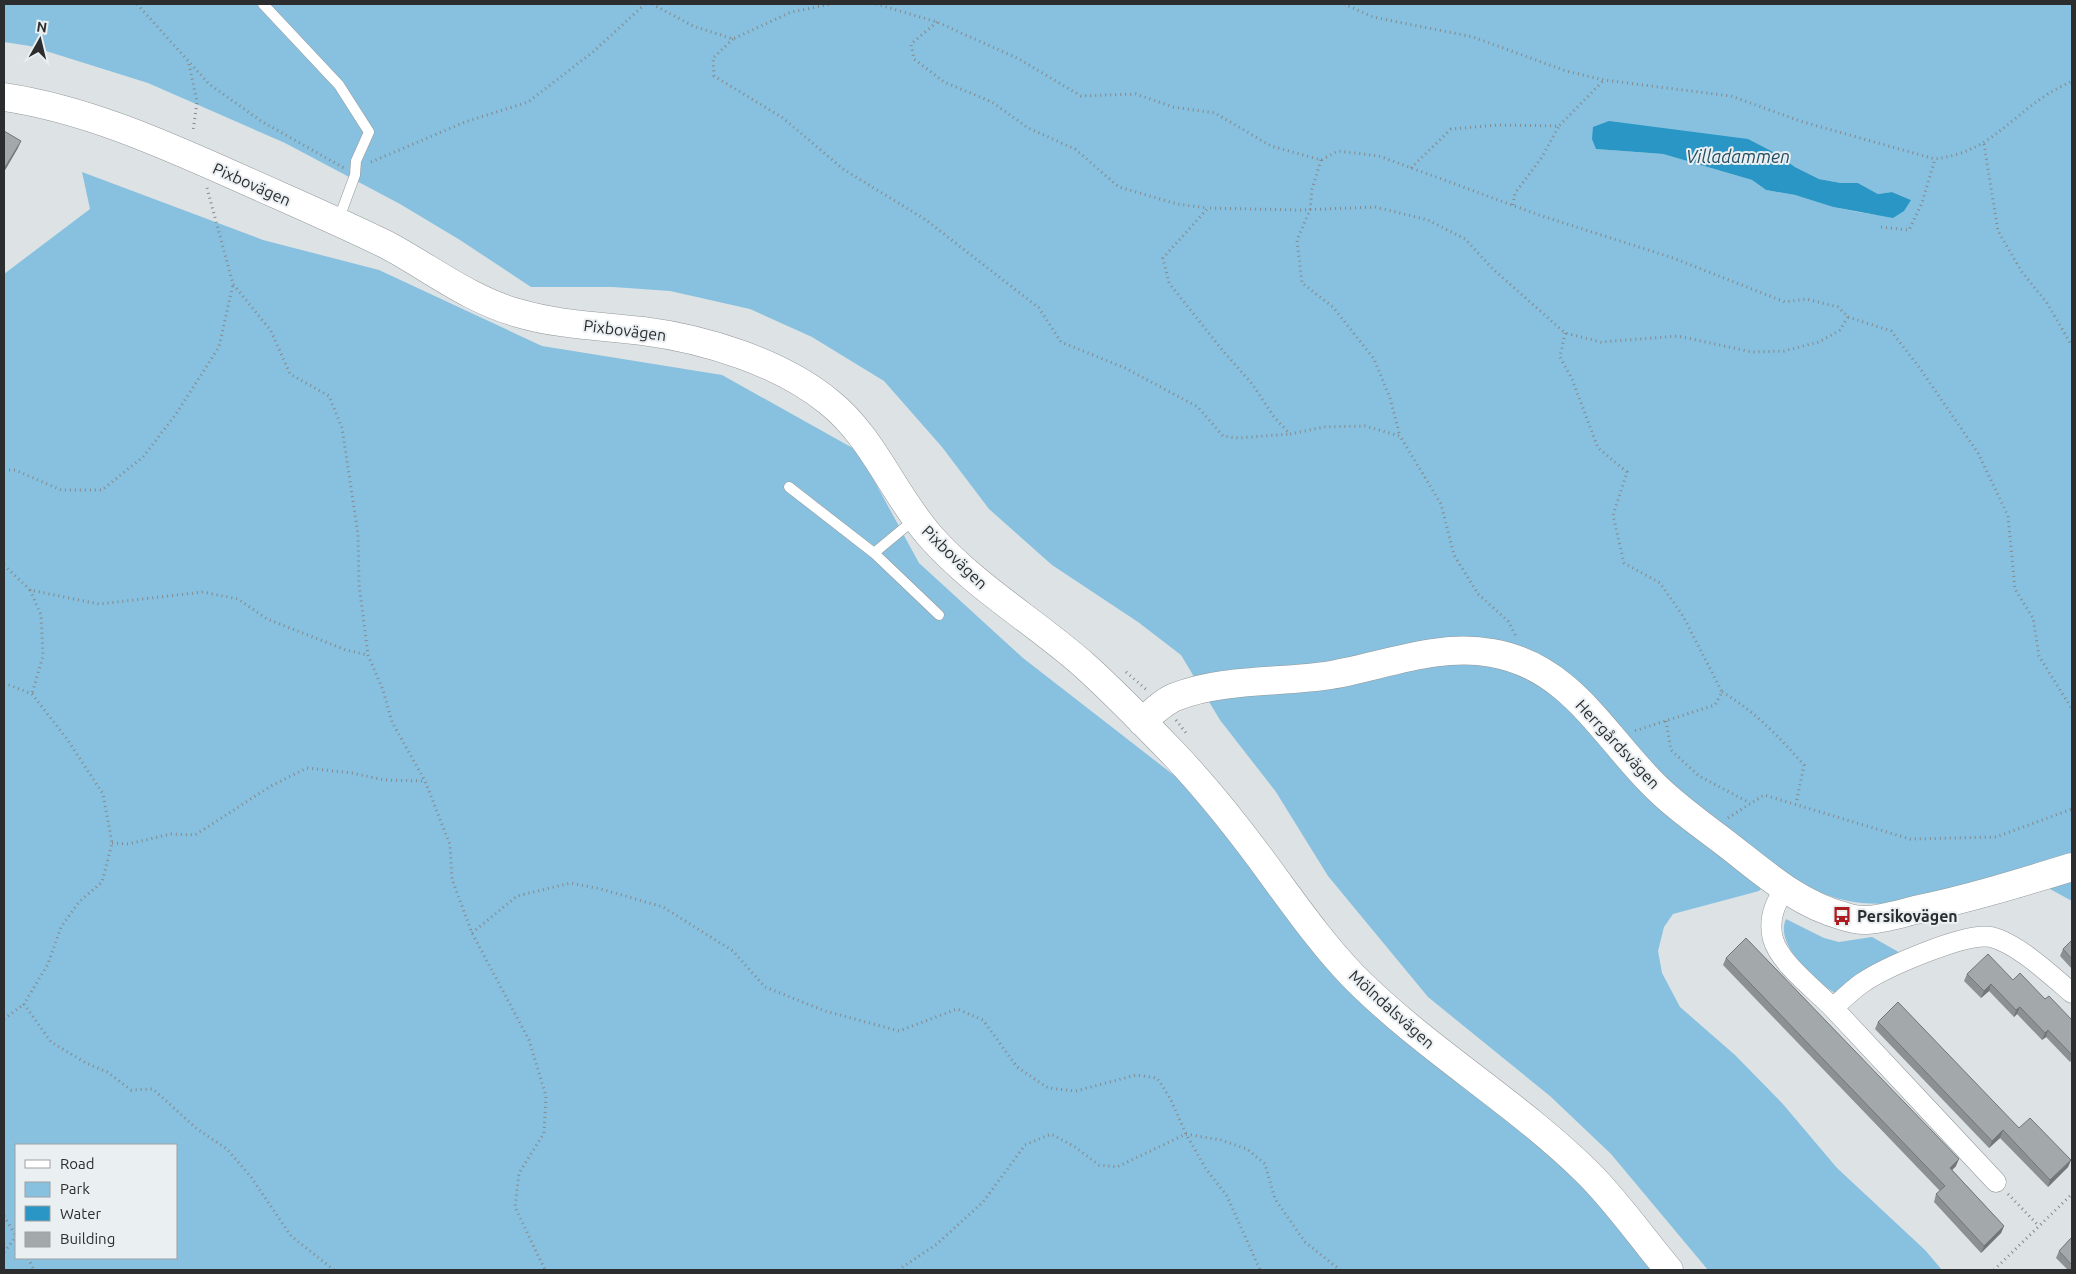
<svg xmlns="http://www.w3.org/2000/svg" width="2076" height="1274" viewBox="0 0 2076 1274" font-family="Ubuntu,sans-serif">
<rect width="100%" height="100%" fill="#dde2e5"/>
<path fill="#87c1df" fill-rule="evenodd" d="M4 4H2072V901L2050 889 2030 867C1959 890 1881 925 1809 887 1798 882 1789 875 1779 869L1759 891 1673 914 1664 927 1658 951 1662 973 1680 1007 1735 1055 1782 1103 1837 1168 1925 1250 1942 1270H1708L1611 1154 1550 1096 1428 997 1328 876 1276 792 1220 720 1181 655 1138 622 1052 565 989 509 942 447 884 381 812 337 750 309 670 291 613 287H531L460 240 400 204 285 143 148 83 30 46 4 42ZM1596 149 1777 154 1795 167 1819 179 1841 183H1858L1878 194 1892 192 1911 200 1878 215 1858 212 1833 207 1795 195 1766 190 1752 180 1663 154Z
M82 172 263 240 379 270 542 346 722 375 858 451 919 563 1023 658 1180 780 1361 1001 1549 1153 1606 1212 1652 1270H4V274L90 209ZM16 1145H176V1258H16Z
M1786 919 1824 938 1839 942 1872 937 1904 955 1835 993C1815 981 1774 945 1786 919Z"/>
<path fill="#2996c5" d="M1609 121 1748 139 1777 154 1795 167 1819 179 1841 183H1858L1878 194 1892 192 1911 200 1904 211 1893 218 1833 207 1795 195 1766 190 1752 180 1663 154 1596 149 1592 139 1593 127Z"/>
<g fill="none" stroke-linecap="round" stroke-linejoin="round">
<g stroke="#94999c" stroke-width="11">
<path id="lane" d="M263 4 339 85 369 132 356 161 355 175 338 221
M789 487 874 553 939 615
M874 553 915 519"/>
</g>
<g stroke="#94999c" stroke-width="21">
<path id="street" d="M1785 889C1774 904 1768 920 1773 939 1780 964 1817 991 1835 1010 1889 1067 1942 1125 1996 1182
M1833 1008C1842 1000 1852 990 1862 983 1884 968 1965 932 1991 937 2017 943 2052 976 2072 993"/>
</g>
<g stroke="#94999c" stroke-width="29">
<path id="secondary" d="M4 97C84 109 159 142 233 175 284 198 336 220 387 245 430 268 470 300 518 313 558 325 601 326 643 331 705 339 780 362 829 402 873 437 893 494 930 536 974 586 1034 621 1084 665 1115 693 1145 724 1174 754 1210 792 1243 834 1274 877 1299 911 1324 946 1353 976 1425 1049 1515 1101 1588 1173 1618 1203 1642 1238 1669 1270
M1142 722C1152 713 1163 702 1175 697 1223 678 1281 683 1331 675 1383 666 1438 643 1492 653 1568 666 1601 731 1651 782 1673 805 1702 825 1728 845 1764 873 1798 904 1843 916 1849 918 1858 920 1864 920 1880 920 1899 914 1915 910 1968 899 2020 883 2072 867"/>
</g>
<path stroke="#85898b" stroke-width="3" stroke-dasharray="1 4" stroke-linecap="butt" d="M137 4 209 84 261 121 344 168
M652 4 693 26 733 39 791 12 832 4
M876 4 937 22 1019 59 1081 96 1136 94 1173 107 1215 113 1271 146 1321 160 1338 151 1379 156 1539 215 1673 258 1785 302 1806 299 1838 307 1848 317 1840 330 1819 342 1784 351 1752 352 1678 336 1601 342 1565 333 1493 269 1465 239 1428 220 1375 207 1299 210 1208 208 1163 258 1169 283 1223 351 1253 385 1274 417 1290 434 1324 427 1365 426 1400 436 1441 504 1454 555 1478 594 1508 621 1517 638
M1344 4 1373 17 1473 37 1566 71 1604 80 1731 96 1803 122 1935 159C1988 152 2004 123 2045 96 2053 90 2063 86 2072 81
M937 22 911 44 914 59 944 82 992 102 1028 128 1075 149 1119 187 1177 204 1207 208
M733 39 713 58 714 76 783 118 843 169 926 220 1039 308 1061 342 1125 368 1198 407 1223 436 1238 438 1290 434
M189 64 197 102 193 131
M1984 144 1998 231 2022 272 2047 303 2072 346
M1321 160 1312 189 1310 210 1297 240 1302 283 1333 307 1374 359 1390 398 1400 436
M371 162 465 122 528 102 593 52 645 4
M1411 168 1451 129 1498 125 1559 126 1604 80
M207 188 233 284 271 331 290 374 329 396 342 428 358 534 359 584 368 655 383 690 392 722 425 781 450 845 452 879 472 933 529 1040 546 1096 544 1133 519 1173 515 1207 545 1270
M1513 205 1515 193 1542 157 1559 126
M1881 227 1909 230 1922 203 1935 159
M1848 317 1891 331 1919 367 1978 453 2008 516 2015 589 2033 618 2039 656 2072 709
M1565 333 1560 357 1572 379 1598 448 1627 472 1613 515 1624 563 1660 583 1683 616 1722 692 1715 705 1634 731
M4 470H15L61 490H102L143 457 176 414 219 347 233 284
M4 565 30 590 99 604 203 592 238 599 267 619 346 650 368 655
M30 590 41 615 43 656 32 694
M1126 672 1148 691
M4 683 32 694 67 739 103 794 112 843 102 882 79 902 61 927 48 964 24 1004 51 1042 86 1063 107 1072 131 1090 153 1089 197 1129 227 1149 251 1177 291 1236 334 1270
M1722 692C1756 712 1778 736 1804 765L1796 804
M1176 720 1186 733
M1666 721 1671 750 1699 776 1750 803
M1728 818 1764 795 1910 839 1996 837 2072 809
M112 843 128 844 171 834 195 835 271 786 307 768 352 773 384 780 425 781
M472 933 517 896 571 883 601 889 663 907 733 951 765 987 825 1011 899 1031 957 1009 983 1020 1017 1067 1048 1088 1076 1091 1136 1075 1157 1078 1170 1098 1186 1134 1206 1169 1227 1196 1260 1270
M4 1019 24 1004
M2008 1194 2039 1226
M4 1216 16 1236
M4 1252 16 1237
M28 1258 34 1270
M898 1270 937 1244 983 1202 1025 1145 1051 1134 1075 1147 1099 1165 1117 1167 1186 1134 1221 1140 1247 1149 1265 1164 1275 1199 1305 1242 1340 1270
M1994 1270 2072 1194"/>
<use href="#lane" stroke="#fff" stroke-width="10"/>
<use href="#street" stroke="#fff" stroke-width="20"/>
<use href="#secondary" stroke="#fff" stroke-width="28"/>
</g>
<path fill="#8c9093" d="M2072 940V969L2060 956 2063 949Z
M1726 958 1956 1166 1952 1170 2004 1226 2001 1233 1981 1253 1934 1202 1936 1194 1940 1191 1723 965Z
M1967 974 2013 980 2045 999 2072 1020V1060L2070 1062 2046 1037 2042 1040 2017 1014 2014 1017 1989 991 1981 998 1964 981Z
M1878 1022 2019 1128 2071 1160 2068 1167 2048 1187 2000 1138 1989 1148 1875 1029Z
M2072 1237V1270H2068L2056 1258 2059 1251Z"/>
<path fill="#727678" d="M21 141 18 148 4 172V169Z
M1991 984 1989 991 1981 998 1984 991Z
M2020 1007 2017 1014 2014 1017 2016 1010Z
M2048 1030 2046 1037 2042 1040 2045 1033Z
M2003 1130 2000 1138 1989 1148 1992 1141Z
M1959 1159 1956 1166 1947 1175 1950 1168Z
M2071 1160 2068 1167 2048 1187 2050 1180Z
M2004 1226 2001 1233 1981 1253 1984 1246Z"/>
<path fill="#a3a8ab" stroke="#727678" d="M4 131 21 141 4 169Z
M1746 938 1959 1159 1950 1168 2004 1226 1984 1246 1936 1194 1945 1186 1726 958Z
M2072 940V959L2063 949Z
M1988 954 2013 980 2020 973 2045 999 2049 996 2072 1020V1055L2048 1030 2045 1033 2020 1007 2016 1010 1991 984 1984 991 1967 974Z
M1898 1002 2019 1128 2030 1118 2071 1160 2050 1180 2003 1130 1992 1141 1878 1022Z
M2072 1237V1265L2059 1251Z"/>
<defs>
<g id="bus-bare" transform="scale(1.5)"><path d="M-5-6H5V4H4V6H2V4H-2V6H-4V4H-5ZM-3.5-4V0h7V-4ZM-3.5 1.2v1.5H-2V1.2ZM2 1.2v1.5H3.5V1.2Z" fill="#ad1b20" stroke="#eaeff2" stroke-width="2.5" paint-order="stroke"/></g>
</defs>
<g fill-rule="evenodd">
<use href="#bus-bare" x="1842" y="916"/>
</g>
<g text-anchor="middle" stroke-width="4" stroke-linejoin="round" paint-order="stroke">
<g font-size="16" fill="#2b2d2e" stroke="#eaeff2">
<text transform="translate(252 184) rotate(24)" y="6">Pixbovägen</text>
<text transform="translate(625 330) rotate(7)" y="6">Pixbovägen</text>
<text transform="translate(955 557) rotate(44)" y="6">Pixbovägen</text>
<text transform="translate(1618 744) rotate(47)" y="6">Herrgårdsvägen</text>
<text transform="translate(1392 1009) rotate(42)" y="6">Mölndalsvägen</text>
</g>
<g font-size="16" font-weight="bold" fill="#2b2d2e" stroke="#eaeff2" text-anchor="start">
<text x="1857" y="922">Persikovägen</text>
</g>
<g font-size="18" font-style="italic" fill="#234e63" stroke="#eaeff2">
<text x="1738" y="163">Villadammen</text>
</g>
</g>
<rect width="2076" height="1274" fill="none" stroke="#2b2d2e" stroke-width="10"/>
<rect x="15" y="1144" width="162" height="115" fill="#eaeff2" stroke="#9ea1a4"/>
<rect x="25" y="1160" width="25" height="8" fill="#ffffff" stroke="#9ea1a4"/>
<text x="60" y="1169" font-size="15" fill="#2b2d2e">Road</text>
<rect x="25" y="1182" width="25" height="15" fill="#87c1df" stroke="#9ea1a4"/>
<text x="60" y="1194" font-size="15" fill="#2b2d2e">Park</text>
<rect x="25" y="1206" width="25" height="15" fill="#2996c5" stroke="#9ea1a4"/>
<text x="60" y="1219" font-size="15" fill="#2b2d2e">Water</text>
<rect x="25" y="1232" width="25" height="15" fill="#a3a8ab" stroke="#9ea1a4"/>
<text x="60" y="1244" font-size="15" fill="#2b2d2e">Building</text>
<g transform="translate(40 40) rotate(8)" stroke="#eaeff2" stroke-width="4" paint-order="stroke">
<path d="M0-4L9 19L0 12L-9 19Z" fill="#2b2d2e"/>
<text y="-8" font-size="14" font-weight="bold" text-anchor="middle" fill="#2b2d2e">N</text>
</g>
</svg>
